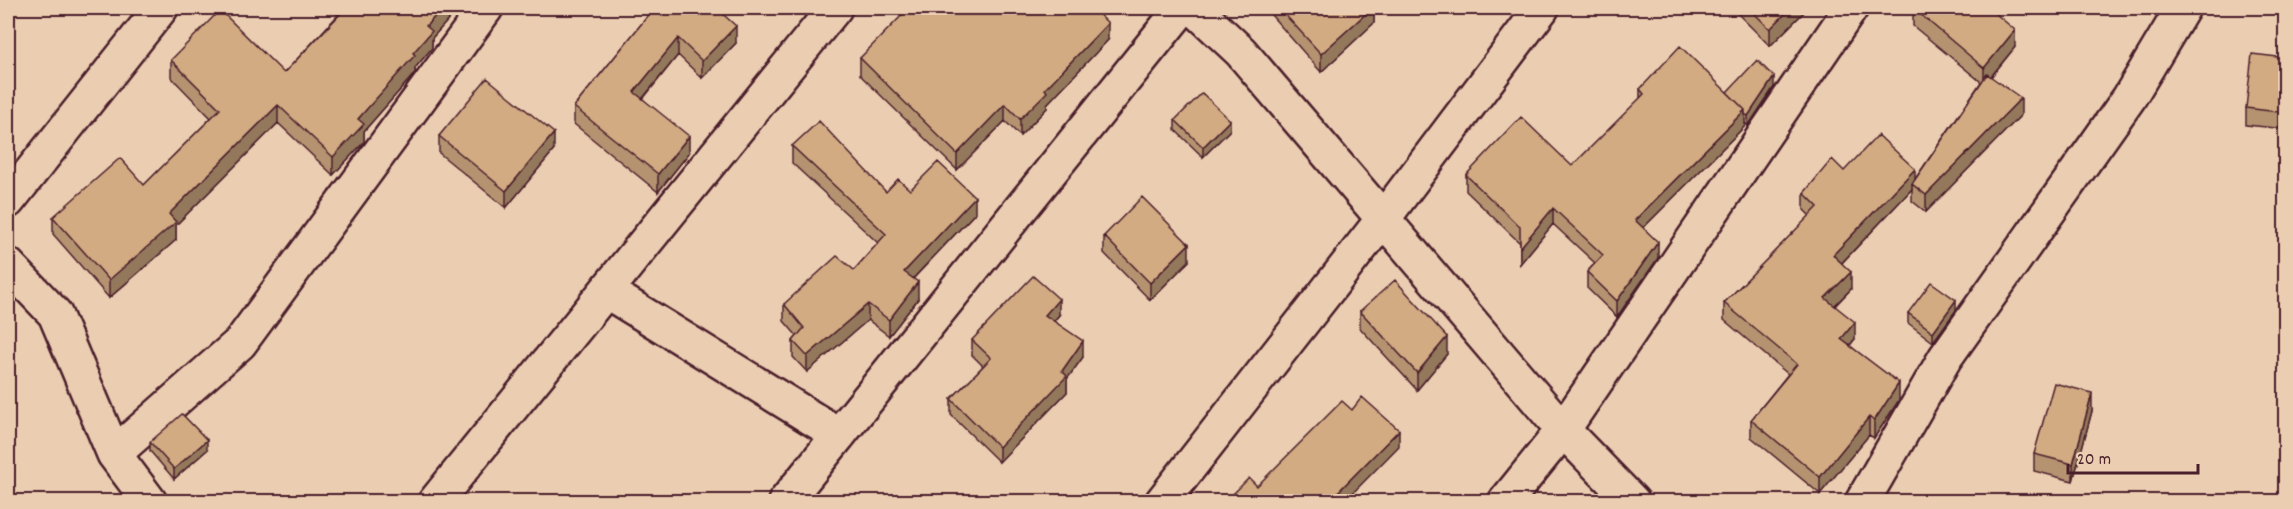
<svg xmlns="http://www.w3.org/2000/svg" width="2293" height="509" viewBox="0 0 2293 509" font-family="Dekko,sans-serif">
<rect width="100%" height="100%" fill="#ebceb2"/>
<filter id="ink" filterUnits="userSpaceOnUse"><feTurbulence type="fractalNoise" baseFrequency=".0167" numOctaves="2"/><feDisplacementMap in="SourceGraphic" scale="12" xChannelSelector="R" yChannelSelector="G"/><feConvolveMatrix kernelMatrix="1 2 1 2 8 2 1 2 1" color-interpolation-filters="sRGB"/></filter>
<g filter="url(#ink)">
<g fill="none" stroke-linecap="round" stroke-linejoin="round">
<g stroke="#4a1f2b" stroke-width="38">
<path id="street" d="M8 201 161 8
M8 265 55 314 114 454 150 502
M606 291 839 435
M114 454 240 343 486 8
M435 502 835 8
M785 502 1182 8
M1162 502 1383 219 1542 8
M1505 502 1563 430 1851 8
M1862 502 1945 358 2129 98 2183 8"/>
</g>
<g stroke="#4a1f2b" stroke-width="38">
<path id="secondary" d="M1194 8 1241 52 1563 430 1633 502"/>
</g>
<use href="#street" stroke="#ebceb2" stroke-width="33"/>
<use href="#secondary" stroke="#ebceb2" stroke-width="33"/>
</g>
<path fill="#b59371" stroke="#4a1f2b" stroke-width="1.5" d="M330 8H459L432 38V48L415 68V73L364 131V142L333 175 278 123 176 225V240L109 298 53 234V217L144 185 211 118 171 77V60L284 73 338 15Z
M647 8 723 14 736 43 702 78 678 55 643 99 689 153 658 192 574 124V107L647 17Z
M1271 8H1374V23L1321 72 1271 15Z
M1732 8H1808L1770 46Z
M1913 8 2015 47 1991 77 2021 115 1926 212 1912 201V189L1842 263 1851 289 1835 306 1855 339 1850 345 1899 400 1874 438 1869 435 1820 494 1751 437V420L1788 374 1724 320V303L1810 216 1804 210V193L1844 171 1915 179 1981 82 1913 26Z
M1108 40 1047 104V108L1020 136 1005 121 957 170 860 75V58Z
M2286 58V129L2246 125V108Z
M1774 87 1748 126 1745 123V126L1643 228 1658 258 1617 317 1587 288V272L1595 263 1553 224 1520 264V243L1466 191V175L1572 166 1640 99V89L1727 92Z
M1175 120 1230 130 1203 157 1175 130Z
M439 136 554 150 506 208 439 153Z
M792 146 886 192 910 190 975 213 913 279 918 299 889 336 868 320 807 372 793 357V341L797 336 784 321V304L854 270 878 243 792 163Z
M1104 236 1189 261 1150 300 1104 253Z
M1956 310 1933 342 1908 323V313Z
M1360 311 1447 354 1417 390 1360 328Z
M1059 315 1054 321 1083 357 1067 379V392L999 462 951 415V399L983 366 972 355V340Z
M2092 411 2073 481 2034 471V454Z
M150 442 207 450 174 479 150 451Z"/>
<path fill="#93785c" stroke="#4a1f2b" stroke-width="1.5" d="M443 8H459L432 38V48L415 68V73L364 131V142L333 175V157L358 119 413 53 426 26Z
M714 8H729L714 23Z
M1372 8H1374V23L1321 72V54Z
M1791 8H1808L1770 46V29Z
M1108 23V40L1047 104V108L1020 136V119L1045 89Z
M736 26V43L702 78V61Z
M2015 30V47L1984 85V68Z
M678 38V55L634 109V92Z
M1774 77V87L1748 126V116Z
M2021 98V115L1926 212V195Z
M1005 104V121L957 170V154Z
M278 105V123L176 225V240L109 298V280L169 214Z
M1745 110V126L1635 236V220Z
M1230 120V130L1203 157V147Z
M554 133V150L506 208V191Z
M689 136V153L658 192V174Z
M1915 169V186L1912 184V189L1833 272V255Z
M975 197V213L904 288V272Z
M1553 208V224L1520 264V248Z
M1658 242V258L1617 317V301Z
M1189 244V261L1150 300V283Z
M1851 272V289L1825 315V298Z
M918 282V299L889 336V320Z
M1059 299V315L1045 331V315Z
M1956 300V310L1933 342V332Z
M868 304V320L807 372V356Z
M1855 322V339L1841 356V339Z
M1447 337V354L1417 390V373Z
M1083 341V357L1067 379V392L999 462V447L1062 371Z
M14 358V375L8 378V361Z
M1899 383V400L1874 438V421Z
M2092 393V411L2073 481V464Z
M1869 417V435L1820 494V477Z
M1399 430V446L1345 501H1329Z
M207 440V450L174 479V469Z"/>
<path fill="#d2ab83" stroke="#4a1f2b" stroke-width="1.5" d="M346 8H443L426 26 432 31 413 53 415 55 358 119 364 124 333 157 278 105 169 214 176 222 109 280 53 217 120 158 144 185 220 109 171 60 220 10 284 73Z
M647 8H716L736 26 702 61 678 38 634 92 689 136 658 174 574 107 651 12Z
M909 8H1092L1108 23 1045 89 1047 92 1020 119 1005 104 957 154 860 58Z
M1279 8H1372L1321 54Z
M1749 8H1791L1770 29Z
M1913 8H1989L2015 30 1984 68Z
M1680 46 1745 110 1635 220 1658 242 1617 301 1587 272 1603 255 1553 208 1520 248V227L1466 175 1521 117 1572 166 1644 94 1640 89Z
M2252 54 2286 58V113L2246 108Z
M1757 60 1774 77 1748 116 1745 114V110L1727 92Z
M1987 74 2021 98 1926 195 1912 184Z
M487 78 554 133 506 191 439 136Z
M1202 93 1230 120 1203 147 1175 120Z
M819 121 886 192 898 179 910 190 938 162 975 197 904 272 918 282 889 320 868 304 807 356 793 341 804 328 784 304 837 256 854 270 886 234 792 146Z
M1878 135 1915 169 1833 255 1851 272 1825 298 1855 322 1841 339 1899 383 1874 421 1869 417 1820 477 1751 420 1797 364 1724 303 1818 207 1804 193 1832 159 1844 171Z
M1142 197 1189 244 1150 283 1104 236Z
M1033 276 1059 299 1045 315 1083 341 1062 371 1067 376 999 447 951 399 991 358 972 340Z
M1395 280 1447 337 1417 373 1360 311Z
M1931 282 1956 300 1933 332 1908 313Z
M8 344 14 358 8 361Z
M2054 383 2092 393 2073 464 2034 454Z
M1362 397 1399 430 1329 501H1226L1249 478 1257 486 1342 401 1352 410Z
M182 414 207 440 174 469 150 442Z"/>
</g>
<rect width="2293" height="509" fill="none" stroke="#ebceb2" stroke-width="30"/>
<rect x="15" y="15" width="2263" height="479" fill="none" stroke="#4a1f2b" stroke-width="2" filter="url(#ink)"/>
<path d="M2068 464v9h130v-9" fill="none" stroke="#4a1f2b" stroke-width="3"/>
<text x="2077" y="464" font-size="18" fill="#4a1f2b" stroke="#ebceb2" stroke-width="4.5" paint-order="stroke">20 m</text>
</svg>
